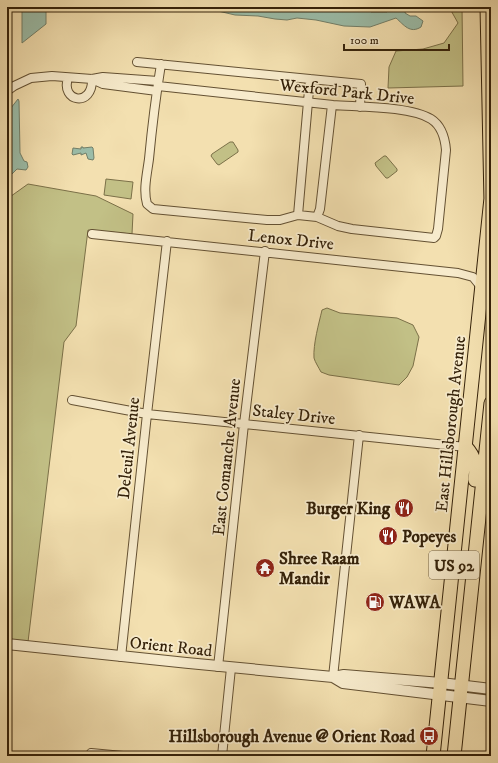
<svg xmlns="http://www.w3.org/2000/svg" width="498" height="763" viewBox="0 0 498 763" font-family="'IM FELL DW Pica',serif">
<rect width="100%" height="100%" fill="#f3e0b0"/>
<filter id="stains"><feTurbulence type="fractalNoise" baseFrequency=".005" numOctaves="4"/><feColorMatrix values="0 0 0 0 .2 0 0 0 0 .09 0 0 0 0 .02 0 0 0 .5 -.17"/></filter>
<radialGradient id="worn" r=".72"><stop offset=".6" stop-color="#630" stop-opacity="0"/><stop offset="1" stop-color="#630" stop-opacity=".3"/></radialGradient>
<path fill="#c2c086" stroke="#7b7048" d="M449 7H462L463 86 388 88 389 67 396 51 423 49 444 43 458 23Z
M230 142H233L238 150V152L219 165 217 164 211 156 212 154Z
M384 156H386L397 169V171L388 178H386L376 166 375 163Z
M106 179 133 182 131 199 104 195Z
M28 184 96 196 133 214 132 234 88 230 76 326 64 342 28 642 7 640V199Z
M327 308 340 313 397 318 413 325 419 337 413 366 407 377 399 385 329 375 321 372C319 368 315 362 314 358 313 344 319 323 322 310Z"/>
<path fill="#9bbda9" stroke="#727f69" d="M22 7H46V24L22 43Z
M174 7H369L371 12H387L390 7H406L405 13 410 16H416L423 21 421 27C410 34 404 25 396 18L370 27 344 26 316 20 297 18 287 20 275 19 258 16 235 15 218 11Z
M18 99 19 101 20 153 24 161 27 162 28 167 26 170 17 169 7 179V113Z
M81 147H83V148L92 147 93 148 94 158 93 160 88 159 86 153 81 155V153L73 155 72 154 73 148 81 149Z"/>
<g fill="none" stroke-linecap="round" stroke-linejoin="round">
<g stroke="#645133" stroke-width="10">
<path id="minor" d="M137 62 361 84 360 107
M68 78C60 102 93 108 92 79
M92 79 103 84 157 91
M158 86C216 92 275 99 333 105 358 107 410 106 431 119 442 126 445 138 446 150L438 229 436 236 434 238 352 229 338 226 317 217 298 215 280 220H267L153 209 147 204C143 190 147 174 149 159 152 127 156 95 161 64
M7 91 14 86 31 78 52 76 92 79 103 77 158 81
M298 215 310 79
M317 217 320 209 332 105
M92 234 458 273 473 277 481 287
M72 400 147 414 466 447
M121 657 147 414 167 241
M218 667 244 424 265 251
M333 677 359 435
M91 753 123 756
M222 756 231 668"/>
</g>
<g stroke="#645133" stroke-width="12">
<path id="tertiary" d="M7 644C116 656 224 667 333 677L344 675 441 683 491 689
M333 677 343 683 491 701"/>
</g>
<g stroke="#342109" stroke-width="15">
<path id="primary" d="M487 7 491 202
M466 447C475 457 477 466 475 480
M433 756 491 198
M454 756 491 403"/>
</g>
<use href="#minor" stroke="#f7ebcc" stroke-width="8"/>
<use href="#tertiary" stroke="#f7ebcc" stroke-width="10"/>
<use href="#primary" stroke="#f3e0b0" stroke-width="13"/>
</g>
<defs>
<g id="restaurant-disc" transform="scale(1)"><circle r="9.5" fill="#8f2418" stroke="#f7ebcc"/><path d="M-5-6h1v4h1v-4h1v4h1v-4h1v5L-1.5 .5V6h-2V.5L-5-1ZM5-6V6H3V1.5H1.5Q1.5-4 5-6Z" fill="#fff"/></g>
<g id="temple-disc" transform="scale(1)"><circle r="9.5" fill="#8f2418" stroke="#f7ebcc"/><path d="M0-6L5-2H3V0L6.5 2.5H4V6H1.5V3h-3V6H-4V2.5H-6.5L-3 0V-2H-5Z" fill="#fff"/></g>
<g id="fuel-disc" transform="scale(1)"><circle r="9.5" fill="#8f2418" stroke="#f7ebcc"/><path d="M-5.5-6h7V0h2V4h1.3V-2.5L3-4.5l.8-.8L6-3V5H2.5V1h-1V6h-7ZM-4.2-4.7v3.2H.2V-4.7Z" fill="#fff"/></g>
<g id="bus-disc" transform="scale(1)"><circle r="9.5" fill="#8f2418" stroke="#f7ebcc"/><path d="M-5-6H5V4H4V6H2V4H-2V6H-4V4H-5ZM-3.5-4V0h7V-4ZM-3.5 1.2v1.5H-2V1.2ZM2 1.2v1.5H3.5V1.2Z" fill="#fff"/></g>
</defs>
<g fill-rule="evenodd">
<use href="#restaurant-disc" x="404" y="508"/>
<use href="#restaurant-disc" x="388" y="536"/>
<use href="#temple-disc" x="265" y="568"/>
<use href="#fuel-disc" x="375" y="602"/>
<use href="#bus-disc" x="429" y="736"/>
</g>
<g text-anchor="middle" stroke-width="3.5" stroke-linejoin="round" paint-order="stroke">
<rect fill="#f7ebcc" stroke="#6e5e44" stroke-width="1" x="429" y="551" width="50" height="28" rx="3"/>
<g font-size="16" font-weight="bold" fill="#342109">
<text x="454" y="571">US 92</text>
</g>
<g font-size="17" fill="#342109" stroke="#f7ebcc">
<text transform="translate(347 91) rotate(6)" y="6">Wexford Park Drive</text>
<text transform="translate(291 239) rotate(6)" y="6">Lenox Drive</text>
<text transform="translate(294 414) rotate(6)" y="6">Staley Drive</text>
<text transform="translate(450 424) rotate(-84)" y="6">East Hillsborough Avenue</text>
<text transform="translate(128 448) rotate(-84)" y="6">Deleuil Avenue</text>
<text transform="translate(226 457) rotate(-84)" y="6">East Comanche Avenue</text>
<text transform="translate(171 646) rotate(6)" y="6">Orient Road</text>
</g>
<g font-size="17" font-weight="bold" fill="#342109" stroke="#f7ebcc" text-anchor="start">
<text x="390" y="514" text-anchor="end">Burger King</text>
<text x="402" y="542">Popeyes</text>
<text x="279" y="564">Shree Raam<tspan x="279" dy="20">Mandir</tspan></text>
<text x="389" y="608">WAWA</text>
<text x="415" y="742" text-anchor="end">Hillsborough Avenue @ Orient Road</text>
</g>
</g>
<rect width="498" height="763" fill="none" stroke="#f3e0b0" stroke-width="24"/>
<rect x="8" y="8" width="482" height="747" fill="none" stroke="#342109" stroke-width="2"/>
<rect x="12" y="12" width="474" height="739" fill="none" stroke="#342109"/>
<path d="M344 44v6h105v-6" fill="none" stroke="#342109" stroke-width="2"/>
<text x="350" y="44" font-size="12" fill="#342109" stroke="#f7ebcc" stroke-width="3" paint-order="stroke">100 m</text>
<rect width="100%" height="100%" filter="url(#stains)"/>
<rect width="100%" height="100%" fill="url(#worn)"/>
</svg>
